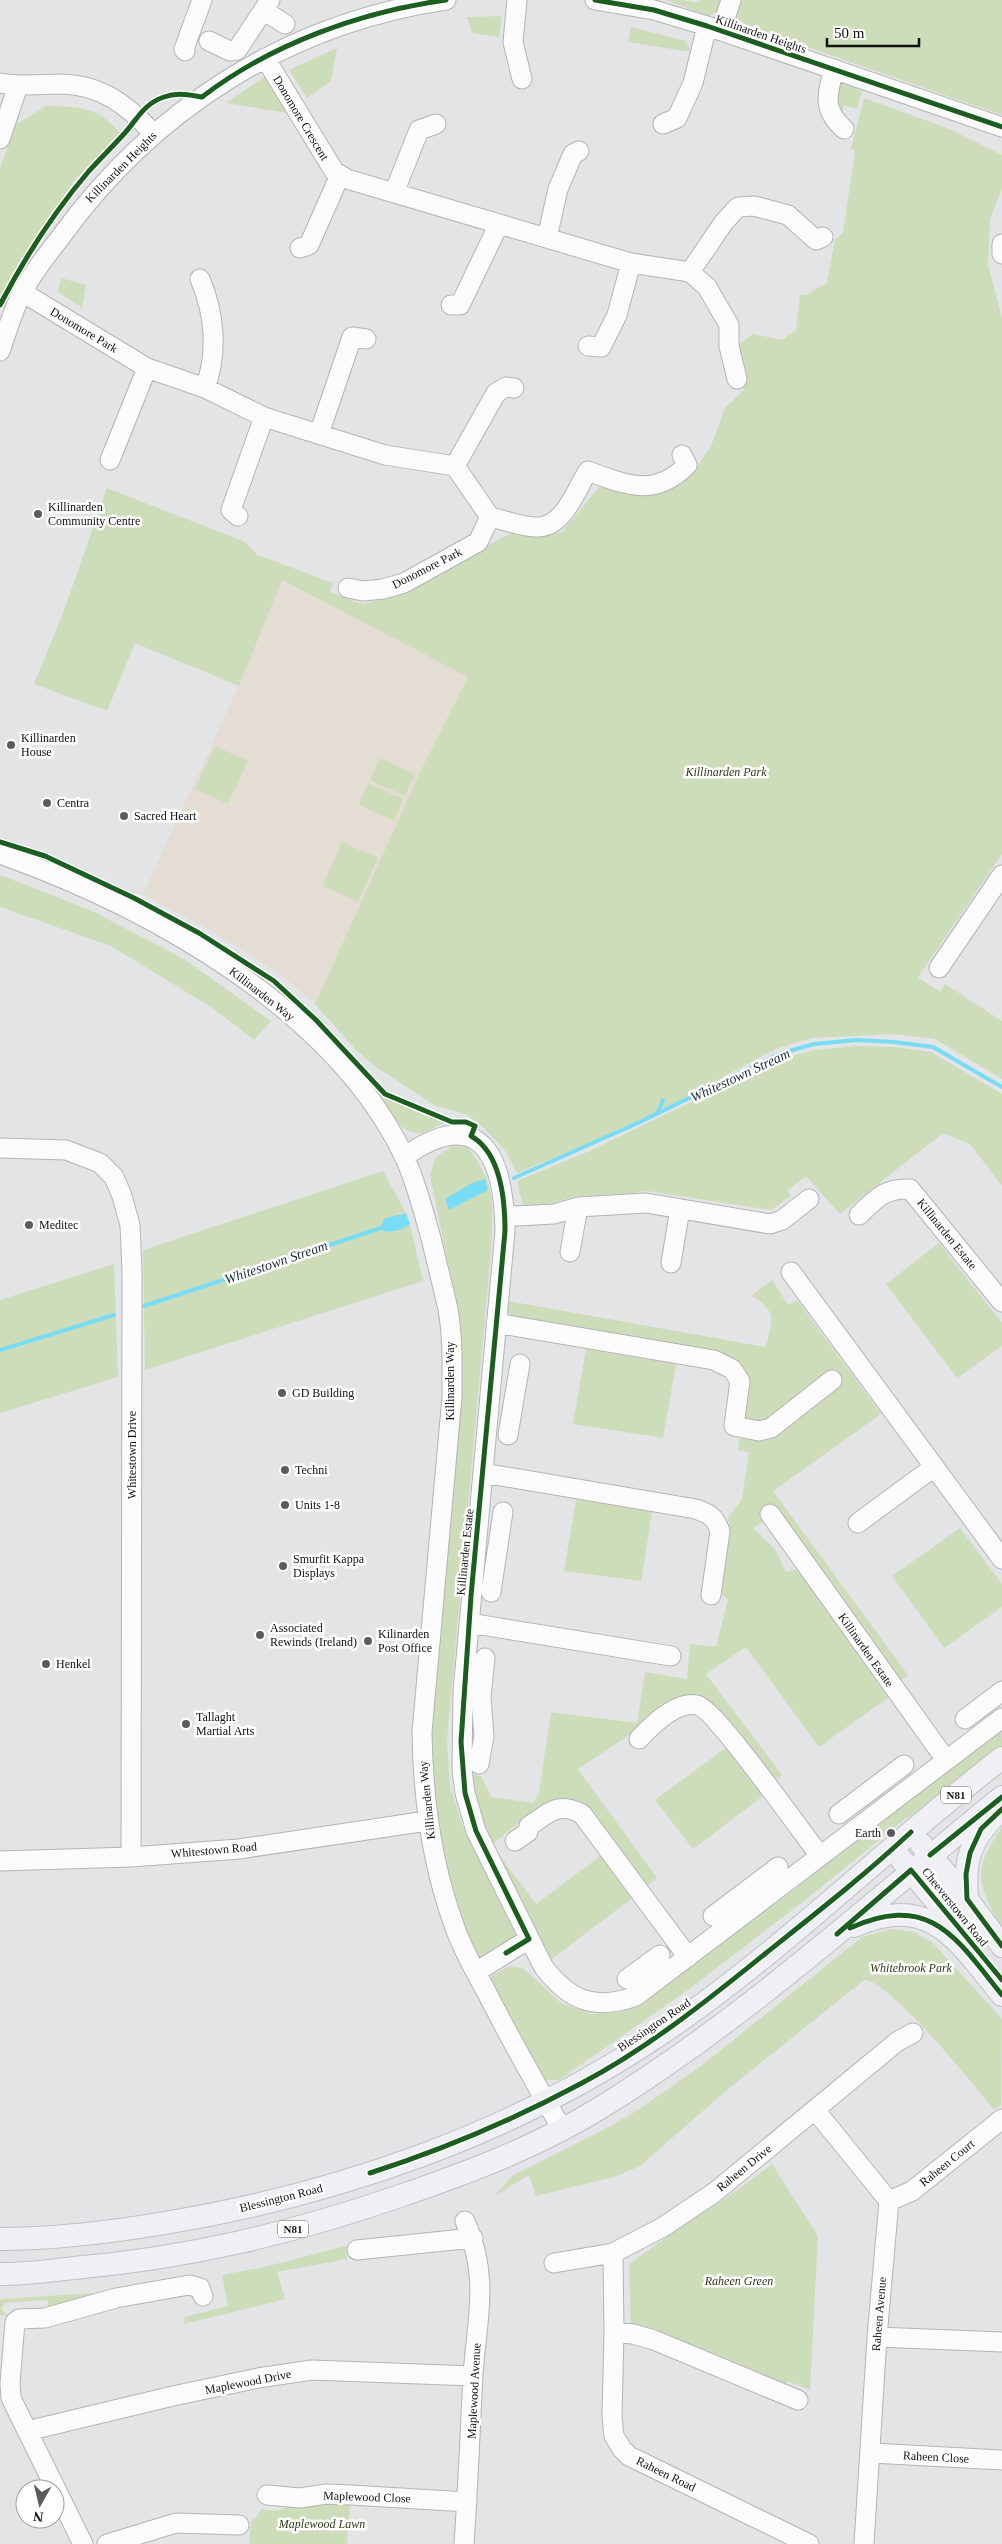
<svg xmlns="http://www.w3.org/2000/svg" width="1002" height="2544" viewBox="0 0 1002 2544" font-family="Georgia,serif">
<rect width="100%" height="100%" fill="#e2e4e6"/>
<path fill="#e4ddd4" d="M281 580 468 677 315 1004 280 974 210 930 143 894 241 681Z"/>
<path fill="#cdddba" d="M665 0H683L696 3 701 0H724L719 11 709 16Z
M737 0H1002V115L747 26 736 17Z
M502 16 499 37 472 33 467 17Z
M631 27 686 41 691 52 628 42Z
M337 48 331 81 307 98 289 70Z
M264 77 288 113 226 103Z
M839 82 862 91 857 109 844 105 842 112C836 104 834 91 839 82Z
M864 98 947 128 1002 155V188L990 219 988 265 1002 318V854L918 977 940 992 945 984 1002 1021V1079L935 1039 894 1034 812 1038 775 1049 640 1122 517 1173 504 1149 479 1123 463 1113 436 1106 376 1067 356 1050 315 1004 423 766 468 677 282 580 239 686 135 643 107 711 34 684 62 616 107 488 245 542 258 555 333 583 330 592 362 604 375 601 514 532 545 537 562 532 601 485 646 496 664 491 692 474 711 446 725 408 744 390 735 347 753 334 782 340 796 330 800 295H806L827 283 835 240 843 233 855 150 851 149Z
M46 106C78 107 98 106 120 133L75 180 34 240 0 298V169L15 125Z
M61 278 86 285 82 308 58 292Z
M215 746 248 761 228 804 195 789Z
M380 758 415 774 405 796 370 780Z
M368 783 403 799 394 821 359 805Z
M342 842 378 858 358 902 323 886Z
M0 875 90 910 184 959 271 1021 254 1040 214 1009 111 946 0 907Z
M855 1046 895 1047 931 1052 1002 1094V1186L970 1144 943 1133 840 1214 806 1176 787 1190 791 1196 771 1210 647 1191 601 1197 576 1196 549 1204 523 1206 517 1181 587 1152 781 1059 815 1050Z
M380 1094 444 1121 445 1123C436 1125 428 1133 420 1133 399 1135 389 1108 380 1094Z
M453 1145 468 1148C497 1186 493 1204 491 1250L447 1740 450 1786 462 1825 517 1937 478 1959 460 1923 447 1880 425 1751 460 1396 459 1317 430 1175 436 1157Z
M383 1171 406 1213 398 1214 407 1225 410 1224 423 1281 145 1370 143 1250Z
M939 1243 1002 1323V1346L957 1378 886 1284Z
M114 1264 118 1377 0 1413V1300Z
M772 1280 788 1305 797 1300 881 1414 773 1491 908 1675 897 1683 773 1515 753 1528 775 1549 786 1572 800 1569 889 1697 819 1747 746 1647 706 1674 782 1775 770 1783 684 1698 578 1769 657 1878 644 1889 586 1808 551 1802 537 1808 489 1847 465 1773 481 1776 491 1797 534 1803 539 1793 551 1712 637 1723 645 1672 687 1679 690 1644 716 1647 728 1600 720 1591 730 1527 728 1518 742 1499 749 1452 738 1450 747 1383 743 1367 730 1358 513 1317 502 1306 503 1300 766 1347C772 1319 778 1311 751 1296Z
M586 1349 676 1364 663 1438 573 1424Z
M576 1499 652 1512 641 1581 564 1571Z
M960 1528 1002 1584V1607L944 1648 892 1576Z
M1002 1728V1761L905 1819 809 1897 688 1990 559 2080H540L491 1989V1976L509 1966 523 1968 561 2003 592 2014 621 2012 671 1979 786 1896 963 1755Z
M727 1747 763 1796 693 1849 655 1800Z
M1002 1827V1928C976 1883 972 1871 1002 1827Z
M497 1852 536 1904 603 1854 635 1896 549 1961 491 1854Z
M891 1929 913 1932 932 1942 1002 2019 1001 2105 994 2109C974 2086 889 1979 864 1980L728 2089 640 2166 617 2176 536 2196 529 2175 493 2197 512 2176 603 2130 638 2110 701 2066 862 1937Z
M772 2164 818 2236 810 2390 787 2381 785 2387 706 2350 631 2326 629 2265C675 2228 726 2201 772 2164Z
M346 2246 347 2259 277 2272 285 2299 184 2324 185 2317 228 2306 222 2275 264 2267Z
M95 2293 103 2296 48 2311V2300L5 2303 1 2309 7 2315H0V2299Z
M325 2503H350L347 2544H249L251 2521 257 2517 261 2509 277 2511 289 2506Z"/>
<path fill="#77dcf4" d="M485 1179 488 1190 449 1210 445 1199 472 1183Z
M406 1213 410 1224C403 1229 394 1233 384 1231L381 1226 384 1219Z"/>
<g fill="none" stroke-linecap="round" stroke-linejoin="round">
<path stroke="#77dcf4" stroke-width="4" d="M658 1112 663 1100
M514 1178 640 1122 779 1054 814 1044 856 1040 894 1042 933 1047 1002 1087
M144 1306 384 1227
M0 1350 114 1315"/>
<g stroke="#b3b4b6" stroke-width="21">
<path id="minor" d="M517 0 513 42 522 79
M595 0 654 10 707 26 1002 127
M263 10 285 24
M721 31 731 0
M209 41 230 51 237 50 270 0
M185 51 184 49 202 0
M265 58 334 171 347 179 631 263 690 272 707 287 729 325V346L737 379
M834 69C827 95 822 109 844 129
M0 83C21 87 40 84 61 84 102 85 127 105 153 133
M663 124 677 118 693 83 707 26
M0 139 18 86
M394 193 419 130 436 124
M547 238 558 189 573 154 579 151
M1002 244V254
M300 248 309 245 340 175
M690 272 724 222 738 207 754 206 788 215 816 240 823 237
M200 279C215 314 218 353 205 388
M22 292 147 368 205 388 264 417 385 455 455 466 490 517C505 520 524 528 539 527 564 526 576 490 588 471 626 485 655 498 687 465L682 455
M451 305H460L499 224
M588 346 601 347 617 315 631 263
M0 351C7 332 13 309 23 291 33 272 47 255 60 238 153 109 288 23 446 0
M319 434 352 337 366 339
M110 460 147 368
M455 466 496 393 506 387 514 388
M238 516 231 510 264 417
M348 588 363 591 383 589 404 583 478 542 490 517
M0 854C149 907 335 1009 405 1158 417 1185 424 1213 432 1242 437 1264 443 1287 448 1309 453 1338 452 1368 452 1397L422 1732C423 1798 431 1862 454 1925 462 1949 475 1971 487 1993 511 2040 536 2085 562 2129
M939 968 1002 875
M0 1148 66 1150 100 1163 114 1177 122 1196 130 1225 132 1271 131 1857
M404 1157C482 1102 504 1159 505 1231L463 1691 462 1770 465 1793 476 1831 543 1966C569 2001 595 2011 636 1996L1002 1718
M505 1214 516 1216 554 1214 578 1207 646 1203 770 1224 782 1220 809 1199
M859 1215C877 1198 884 1188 910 1189L1002 1302
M570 1252 578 1207
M671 1263 680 1209
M791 1272 1002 1559
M496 1323 714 1360 732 1369 740 1381 734 1426 759 1431 771 1428 832 1380
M508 1435 520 1364
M483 1473 696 1509C710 1514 715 1517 720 1531L711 1595
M770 1514 946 1760
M858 1523 934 1467
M491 1592 503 1512
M469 1623 671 1656
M965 1719 1002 1691
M639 1739C652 1725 676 1701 697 1705 715 1709 803 1834 820 1856
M479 1764 484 1736 481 1698 485 1658
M839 1814 904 1765
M515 1841 528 1832 529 1826C549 1813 558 1801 582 1814L688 1957
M0 1861 131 1857 239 1849 427 1821
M713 1916 778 1867
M476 1972 529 1939
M627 1979 660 1955
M815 2110 889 2201 877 2337 864 2544
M889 2201 912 2191 1002 2119
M357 2250 473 2238
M613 2253 614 2332 612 2416 614 2436 622 2449 629 2456 809 2544
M554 2263 613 2253 663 2227 715 2192 898 2041 913 2033
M614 2332 633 2334 654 2340 798 2400
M877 2337 1002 2342
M27 2431 173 2396 258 2378 312 2370 473 2376
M871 2453 1002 2460
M267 2495 300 2498 326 2494 351 2495 467 2502
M83 2544 11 2398 10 2383 15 2322 19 2319 45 2318 116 2298 189 2285 200 2288 203 2296
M107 2544 176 2523 239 2525
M464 2544C468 2488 470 2432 473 2375 477 2318 490 2277 465 2221"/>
</g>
<g stroke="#c0c1c2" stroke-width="24">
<path id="major" d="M921 1844 967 1899 1002 1946
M901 1859 965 1936
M967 1899C964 1863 969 1840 996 1815
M854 1926C931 1892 958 1941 1002 1995
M0 2239C55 2239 111 2232 165 2223 339 2194 512 2134 659 2035 781 1953 886 1847 1002 1758
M0 2274C25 2274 49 2271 74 2268 187 2258 289 2234 397 2197 467 2173 537 2147 600 2108 745 2019 871 1903 1002 1797"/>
</g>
<use href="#minor" stroke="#fbfbfb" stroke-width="19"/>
<use href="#major" stroke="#eef0f4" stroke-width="22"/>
<g stroke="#fff" stroke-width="8">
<path id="cycleway" d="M595 0 654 10 707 26 1002 127
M0 305C25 257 54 212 89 171 100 159 112 147 123 135 137 120 143 104 164 97 177 92 189 95 202 97 271 44 360 12 446 0
M0 842 45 856 134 898 199 933 274 981 316 1020 385 1094 452 1122H466L475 1126 471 1136C501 1153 505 1200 505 1231L471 1596 461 1742 465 1793 476 1831 529 1939 506 1953
M1002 1809 981 1829 970 1853 966 1874 967 1899 1002 1946
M930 1855 1002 1797
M850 1928C931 1892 956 1938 1002 1995
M837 1934 911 1870 1002 1980
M370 2173C442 2150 515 2119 582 2083 648 2048 708 2000 766 1953 815 1914 865 1875 911 1832"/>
</g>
<use href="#cycleway" stroke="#1b5e20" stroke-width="5"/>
</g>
<g fill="#5a5b5c" stroke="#fff" stroke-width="2">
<circle cx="38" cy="514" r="5"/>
<circle cx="11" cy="745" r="5"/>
<circle cx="47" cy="803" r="5"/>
<circle cx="124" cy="816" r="5"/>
<circle cx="29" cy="1225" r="5"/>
<circle cx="282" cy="1393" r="5"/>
<circle cx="285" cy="1470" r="5"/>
<circle cx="285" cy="1505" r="5"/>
<circle cx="283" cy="1566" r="5"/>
<circle cx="260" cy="1635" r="5"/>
<circle cx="368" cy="1641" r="5"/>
<circle cx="46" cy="1664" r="5"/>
<circle cx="186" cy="1724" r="5"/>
<circle cx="891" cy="1833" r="5"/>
</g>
<g text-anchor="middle" stroke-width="5" stroke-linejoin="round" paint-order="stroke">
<g fill="#fff" stroke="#585859" stroke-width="1">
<rect x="941" y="1786.5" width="30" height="17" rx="4"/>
<rect x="278" y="2220.5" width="30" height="17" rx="4"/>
</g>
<g font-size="11" font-weight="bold" fill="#101112">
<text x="956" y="1799">N81</text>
<text x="293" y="2233">N81</text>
</g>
<g font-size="12" fill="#101112" stroke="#fff">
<text transform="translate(761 34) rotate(19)" y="4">Killinarden Heights</text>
<text transform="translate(301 118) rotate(59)" y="4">Donomore Crescent</text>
<text transform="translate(121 167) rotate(-45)" y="4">Killinarden Heights</text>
<text transform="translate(84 330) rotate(31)" y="4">Donomore Park</text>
<text transform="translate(427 568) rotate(-27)" y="4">Donomore Park</text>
<text transform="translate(262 994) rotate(38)" y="4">Killinarden Way</text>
<text transform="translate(947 1234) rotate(51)" y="4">Killinarden Estate</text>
<text transform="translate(450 1381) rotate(-90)" y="4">Killinarden Way</text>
<text transform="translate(132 1455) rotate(-90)" y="4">Whitestown Drive</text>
<text transform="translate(465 1552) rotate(-84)" y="4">Killinarden Estate</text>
<text transform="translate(866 1650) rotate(55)" y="4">Killinarden Estate</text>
<text transform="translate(427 1800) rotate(-96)" y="4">Killinarden Way</text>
<text transform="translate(214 1850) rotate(-5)" y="4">Whitestown Road</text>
<text transform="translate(955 1907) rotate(51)" y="4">Cheeverstown Road</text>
<text transform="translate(654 2025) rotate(-34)" y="4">Blessington Road</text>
<text transform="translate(947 2163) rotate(-39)" y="4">Raheen Court</text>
<text transform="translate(744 2168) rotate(-39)" y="4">Raheen Drive</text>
<text transform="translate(281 2198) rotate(-14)" y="4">Blessington Road</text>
<text transform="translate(879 2314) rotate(-85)" y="4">Raheen Avenue</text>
<text transform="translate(248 2382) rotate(-11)" y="4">Maplewood Drive</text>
<text transform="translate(474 2391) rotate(-87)" y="4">Maplewood Avenue</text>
<text transform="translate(936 2457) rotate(3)" y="4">Raheen Close</text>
<text transform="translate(666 2474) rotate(26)" y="4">Raheen Road</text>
<text transform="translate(367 2497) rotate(2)" y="4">Maplewood Close</text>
</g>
<g font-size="12" fill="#101112" stroke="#fff" text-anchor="start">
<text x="48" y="511">Killinarden<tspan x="48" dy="14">Community Centre</tspan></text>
<text x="21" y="742">Killinarden<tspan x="21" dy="14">House</tspan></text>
<text x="57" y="807">Centra</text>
<text x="134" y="820">Sacred Heart</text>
<text x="39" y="1229">Meditec</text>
<text x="292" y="1397">GD Building</text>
<text x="295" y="1474">Techni</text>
<text x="295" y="1509">Units 1-8</text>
<text x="293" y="1563">Smurfit Kappa<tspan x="293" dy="14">Displays</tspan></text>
<text x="270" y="1632">Associated<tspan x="270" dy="14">Rewinds (Ireland)</tspan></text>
<text x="378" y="1638">Kilinarden<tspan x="378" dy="14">Post Office</tspan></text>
<text x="56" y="1668">Henkel</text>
<text x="196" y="1721">Tallaght<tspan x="196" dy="14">Martial Arts</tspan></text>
<text x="881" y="1837" text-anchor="end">Earth</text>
</g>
<g font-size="12" font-style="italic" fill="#2d3c16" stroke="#fff">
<text x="726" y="776">Killinarden Park</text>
<text x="911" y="1972">Whitebrook Park</text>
<text x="739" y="2285">Raheen Green</text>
<text x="322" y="2528">Maplewood Lawn</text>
</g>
<g font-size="14" font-style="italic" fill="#193137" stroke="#fff">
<text transform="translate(740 1075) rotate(-25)" y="5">Whitestown Stream</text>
<text transform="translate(276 1262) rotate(-19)" y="5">Whitestown Stream</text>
</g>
</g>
<g transform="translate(40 2504) rotate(188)"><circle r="24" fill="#ffffff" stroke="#9fa0a0"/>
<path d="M0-4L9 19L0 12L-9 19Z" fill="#5a5b5c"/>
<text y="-8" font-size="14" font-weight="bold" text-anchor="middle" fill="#101112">N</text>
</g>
<path d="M827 38v8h92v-8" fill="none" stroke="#101112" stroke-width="2.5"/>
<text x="834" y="38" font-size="15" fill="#101112" stroke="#ffffff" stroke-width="4" paint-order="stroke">50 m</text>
</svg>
